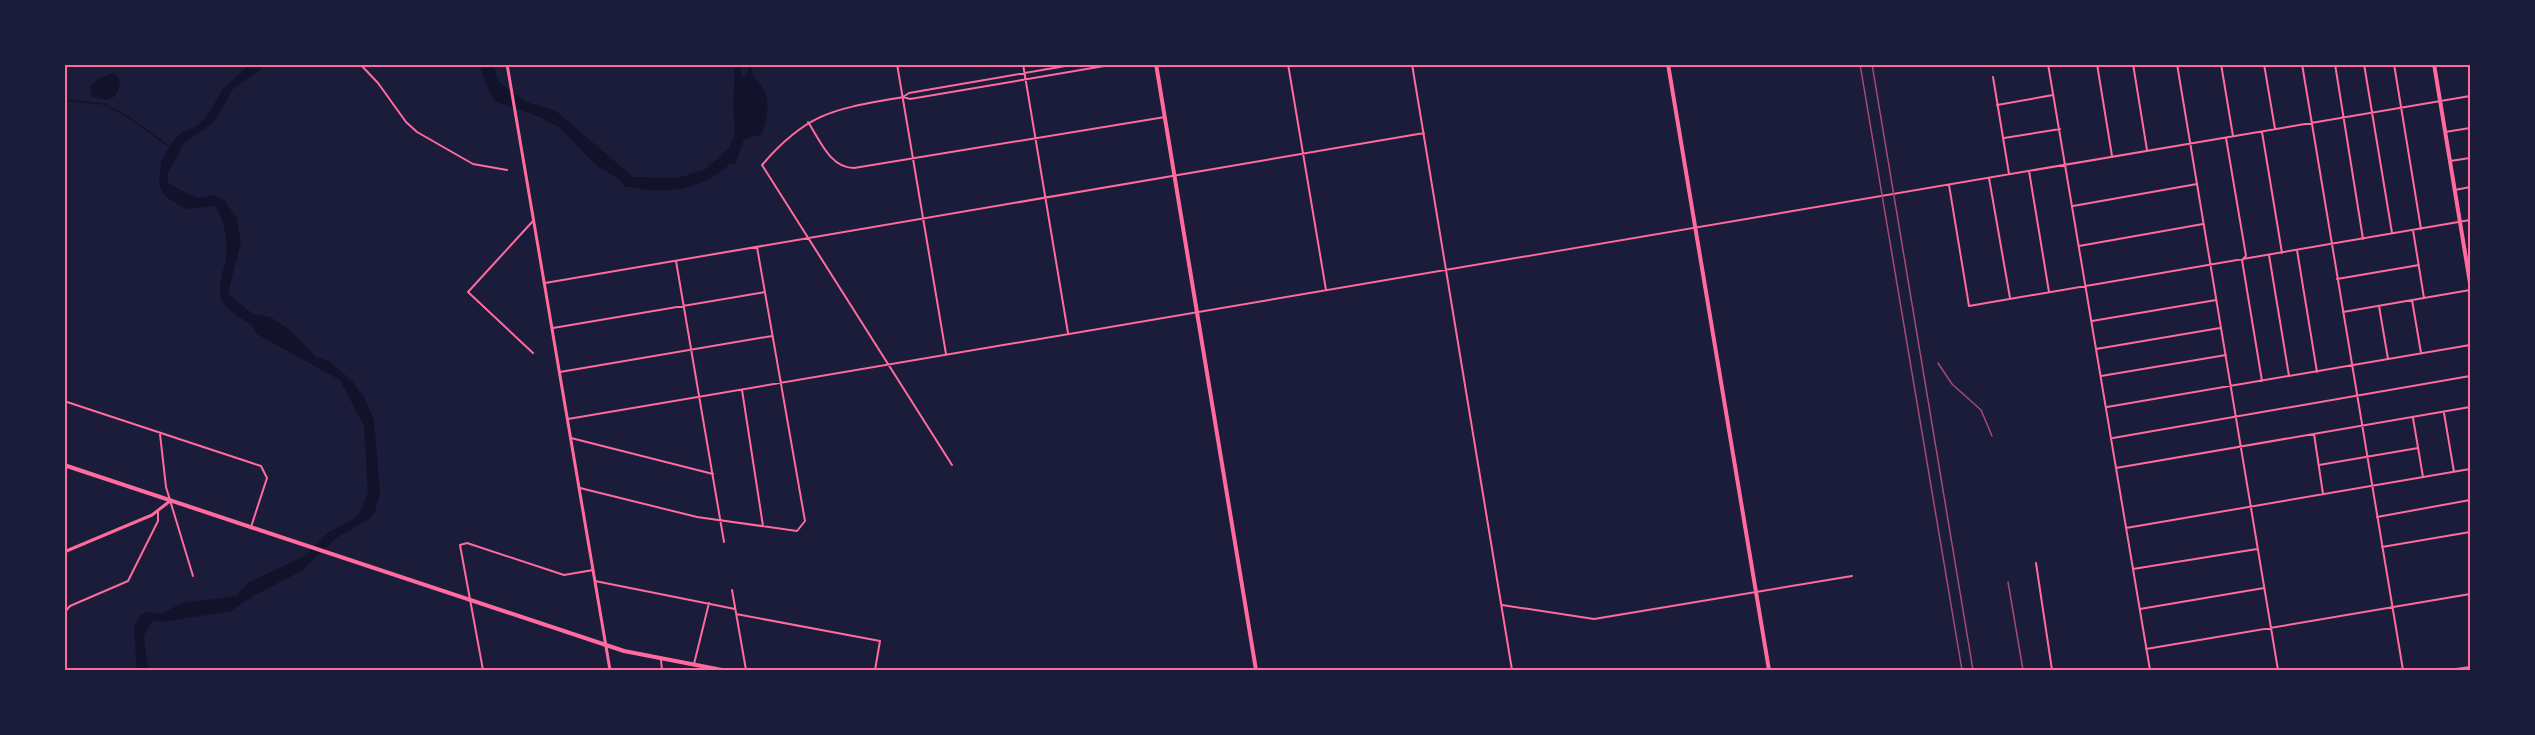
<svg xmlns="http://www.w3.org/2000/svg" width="2535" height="735" viewBox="0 0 2535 735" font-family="'PT Sans',sans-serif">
<rect width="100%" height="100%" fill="#1b1b3a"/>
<path fill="#12122b" d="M249 65H266L233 89 213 123 184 143 167 175 168 183 190 195 200 198 214 195 224 200 236 217 241 242 228 293 230 296 253 314 270 317 290 330 316 357 329 361 352 381 365 399 374 420 380 493 375 511 369 519 336 538 301 571 255 595 231 611 162 622 152 621 144 636 148 670H137L134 627 140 615 148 612 160 614 183 603 236 596 248 583 306 555 326 534 352 520 359 514 368 493 364 426 340 380 257 334C251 318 226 315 221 298 217 284 225 270 226 256 228 241 224 219 215 206L186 209 166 197 162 191 159 184 161 162 173 141 182 132 196 127 207 116 223 89Z
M479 65H493L499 82 526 102 556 111 633 177 678 178 706 169 730 147 735 132 733 106 735 65H740L742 78 748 72V65H752L753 76C771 92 770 112 762 134L742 140 743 143 735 164H730C707 185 680 193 648 190 640 190 633 186 625 187L620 180 597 166 559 127 540 117 494 101Z
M113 73 118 77 120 86 115 96 107 100 91 96V86L100 78Z"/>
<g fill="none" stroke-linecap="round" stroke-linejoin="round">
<path stroke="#12122b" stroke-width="1.5" d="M64 100 104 104 130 118 170 147"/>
<path stroke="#ff6b9d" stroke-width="2" d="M360 64 378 83 406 122 417 132 473 164 507 170
M897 64 946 354
M1023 64 1068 333
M1288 64 1326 290
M1412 64 1512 670
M2048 64 2150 670
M2097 64 2112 156
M2133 64 2147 150
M2177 64 2278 670
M2221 64 2233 136
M2264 64 2275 129
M2302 64 2403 670
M2335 64 2363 239
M2364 64 2392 233
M2394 64 2421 229
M1993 77 2009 174
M903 97 909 93 1077 64
M1997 105 2053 95
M808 122C820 140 830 168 854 168L1165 117
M2262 132 2282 253
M2445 132 2470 128
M2004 138 2060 129
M2226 138 2246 256 2242 260 2262 381
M2450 161 2470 158
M2029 171 2049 292
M1989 178 2010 298
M1949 185 1969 306 2470 220
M2455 190 2470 187
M2073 206 2197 184
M2413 230 2424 298
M2079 246 2203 224
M2297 250 2317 372
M2269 255 2289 376
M676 261 724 542
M2337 279 2419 265
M545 283 1424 133
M2412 300 2421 353
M2379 306 2388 359
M2343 312 2470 290
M2092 321 2216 300
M553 328 765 292
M2096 349 2220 328
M533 353 468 292 533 221
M560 372 772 336
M2101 376 2226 355
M742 390 763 526
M64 401 261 466 267 478 251 527
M2107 407 2470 345
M2444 413 2454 472
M2413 418 2423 477
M568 419 2470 96
M160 434 166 487 193 576
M2314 434 2323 494
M571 438 713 474
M2113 438 2470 376
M952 465 762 165C808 111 836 109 903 97L910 99 1116 64
M2319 465 2418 448
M2116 468 2470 407
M580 488 697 517 797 531 805 521 757 247
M2377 517 2470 500
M2126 528 2470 469
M2382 547 2470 532
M2036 563 2052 670
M2133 569 2257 549
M595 581 735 609
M732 590 746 670
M1502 605 1594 619 1852 576
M2140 609 2264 588
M64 613 70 606 128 581 158 521V510
M736 614 880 641 875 670
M2146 649 2470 594
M661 660 662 670
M694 664 709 603
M483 670 460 545 467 543 564 575 593 570
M2449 670 2470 667"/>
<path stroke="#ff6b9d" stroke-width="3" d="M507 64 610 670
M64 552 152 515 170 501"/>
<path stroke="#ff6b9d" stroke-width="4" d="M1156 64 1256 670
M1668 64 1769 670
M2434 64 2470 283
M64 465 624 651 722 670"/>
<path stroke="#a44b75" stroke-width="1.5" d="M1860 64 1962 670
M1872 64 1973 670
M1938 363 1952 384 1981 410 1992 436
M2008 582 2023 670"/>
</g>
<rect width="2535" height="735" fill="none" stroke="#1b1b3a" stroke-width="132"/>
<rect x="66" y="66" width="2403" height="603" fill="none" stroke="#ff6b9d" stroke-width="2"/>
</svg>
